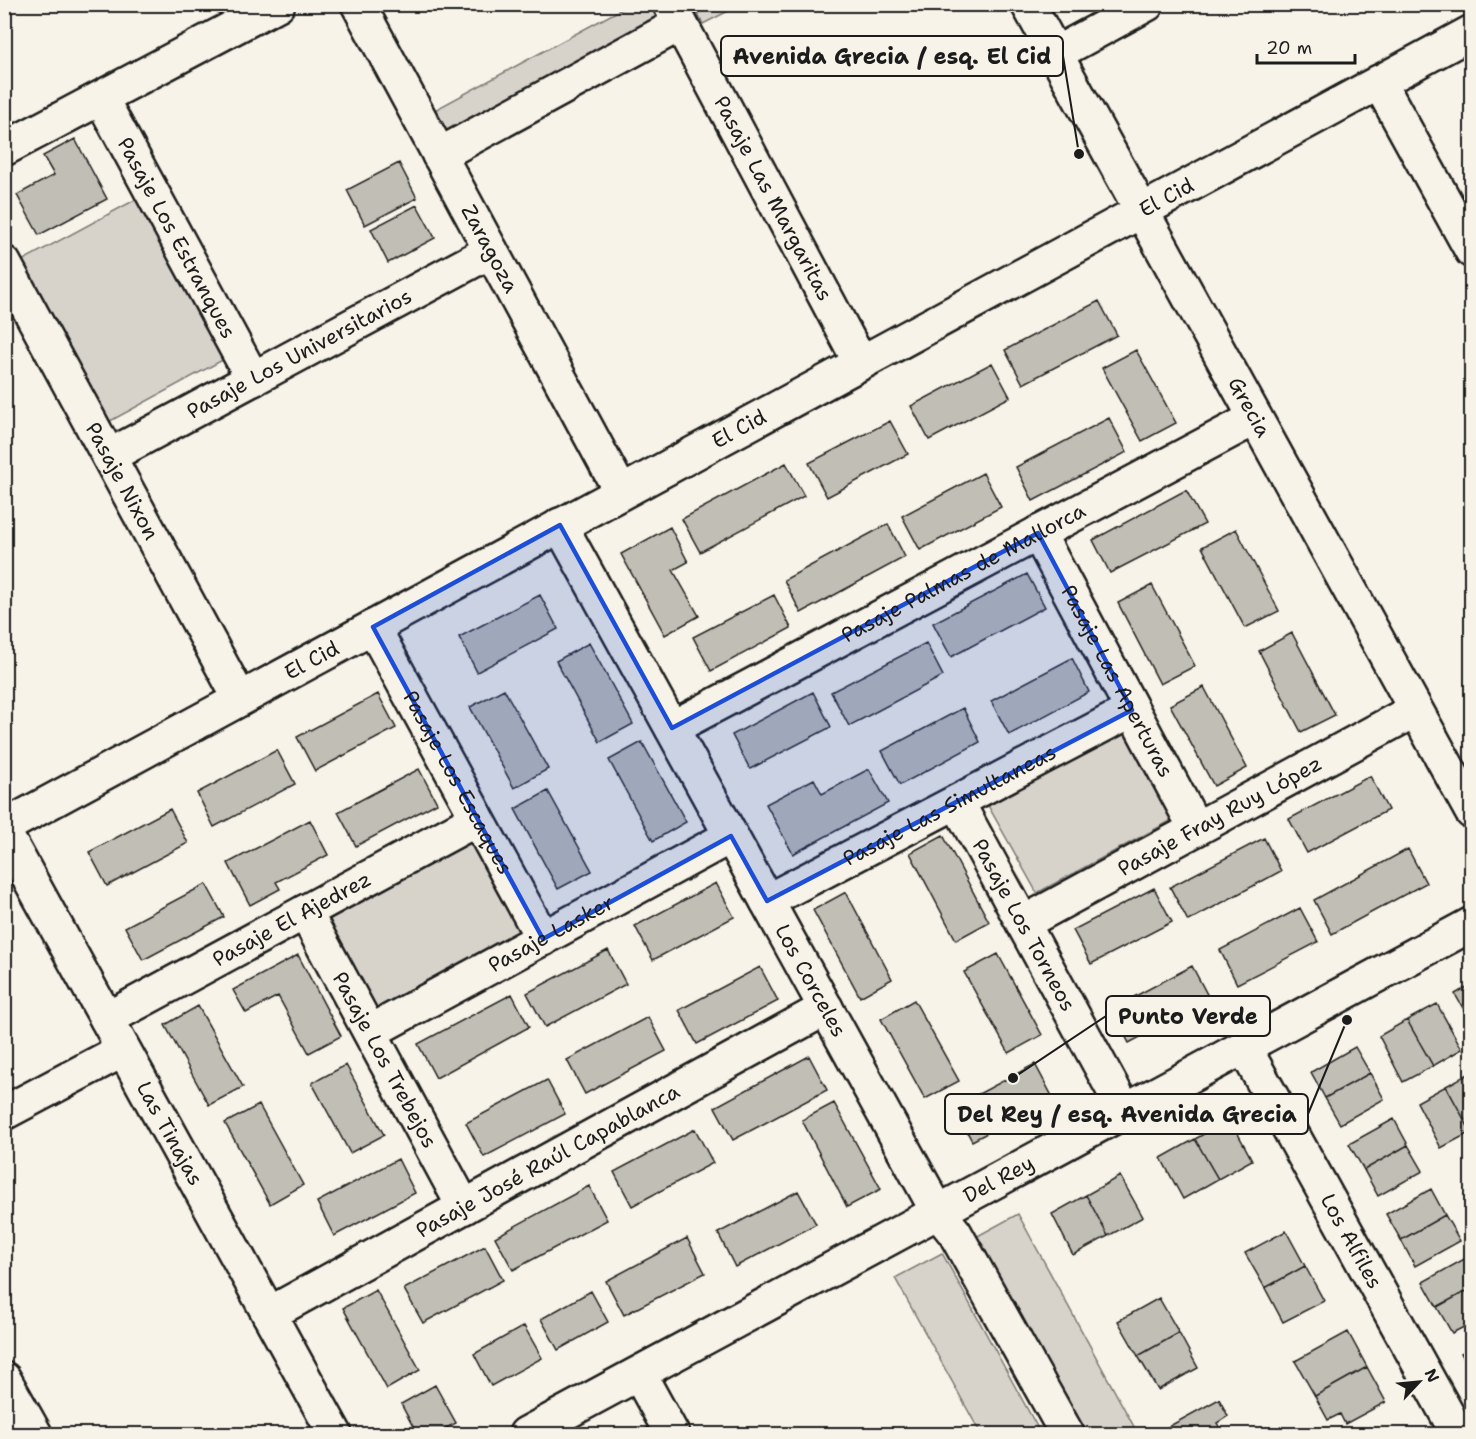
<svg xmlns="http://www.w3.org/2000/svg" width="1476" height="1439" viewBox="0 0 1476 1439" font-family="'Shantell Sans',sans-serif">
<rect width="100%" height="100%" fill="#f7f3e8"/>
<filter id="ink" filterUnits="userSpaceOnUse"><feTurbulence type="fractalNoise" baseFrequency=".0167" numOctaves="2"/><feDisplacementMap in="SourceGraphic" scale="12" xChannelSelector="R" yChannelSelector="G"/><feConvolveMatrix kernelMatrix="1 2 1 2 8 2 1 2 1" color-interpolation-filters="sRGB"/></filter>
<g filter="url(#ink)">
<path fill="#d7d3cb" stroke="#7a7874" stroke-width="1.5" d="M629 5H658L667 21 446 140 431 112Z
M692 5H740L703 24Z
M144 195 230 356 103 425 16 264Z
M1123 726 1174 819 1037 893 985 800Z
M476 840 526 933 376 1014 326 921Z
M1018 1214 1138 1434H1078L972 1239Z
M942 1253 1041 1434H981L895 1278Z"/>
<path fill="#c0beb5" stroke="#1c1c1c" stroke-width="1.5" d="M75 139 107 199 39 235 17 195 54 175 43 156Z
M399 163 417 198 365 225 347 190Z
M417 205 435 238 388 263 371 229Z
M1099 301 1117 335 1023 384 1005 350Z
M1136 350 1176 423 1142 441 1102 368Z
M992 363 1010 397 929 440 911 406Z
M1109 418 1127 452 1033 501 1016 467Z
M890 421 908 454 827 497 809 463Z
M786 463 804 496 700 552 682 519Z
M983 473 1001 507 920 550 902 516Z
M1186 490 1205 524 1110 573 1093 540Z
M888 524 905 557 801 613 784 580Z
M670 527 688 562 673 570 699 616 665 635 621 554Z
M1236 529 1279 611 1245 628 1202 547Z
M1027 574 1045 607 951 657 933 623Z
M1152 585 1195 666 1160 684 1118 603Z
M540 595 558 629 477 672 459 637Z
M774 595 791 628 711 671 693 637Z
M1292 633 1335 715 1301 732 1259 651Z
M589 643 633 724 600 742 556 661Z
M926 643 943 676 849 726 831 692Z
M1072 658 1089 692 1009 735 991 701Z
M1204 687 1247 768 1214 786 1170 705Z
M504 689 548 769 514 788 470 707Z
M813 692 831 727 750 769 732 735Z
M378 694 396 728 315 771 297 737Z
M963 708 980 742 900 785 882 751Z
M642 742 686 822 653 841 609 760Z
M277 750 295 784 214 827 197 793Z
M419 769 437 803 356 846 338 812Z
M869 769 888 803 793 854 766 804 814 779 822 794Z
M1370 776 1388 810 1307 853 1289 819Z
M548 791 592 871 558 889 515 809Z
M170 809 188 843 107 886 89 852Z
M310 820 328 855 276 882 280 889 250 905 228 863Z
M943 835 989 922 956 940 910 853Z
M1264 838 1281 871 1188 921 1170 887Z
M1408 849 1426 883 1332 934 1314 900Z
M716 883 734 917 653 960 635 926Z
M206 884 224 917 143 960 125 927Z
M1154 888 1172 922 1091 964 1073 930Z
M846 892 892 979 860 997 813 910Z
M1300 908 1318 942 1237 984 1220 950Z
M608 950 626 984 545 1027 527 993Z
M998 954 1042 1035 1009 1053 964 972Z
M298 955 341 1036 309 1053 278 996 246 1013 233 990Z
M1192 966 1210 1000 1129 1043 1111 1009Z
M760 967 778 1001 697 1044 679 1010Z
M1472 984V1024L1455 994Z
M512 994 529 1027 436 1078 418 1044Z
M914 1000 959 1081 925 1099 881 1019Z
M1437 1004 1462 1049 1433 1066 1407 1020Z
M198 1006 243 1087 209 1105 165 1025Z
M648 1017 666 1051 585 1094 567 1060Z
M1407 1020 1433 1066 1403 1082 1379 1036Z
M1355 1047 1370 1073 1325 1098 1311 1072Z
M809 1056 827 1090 733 1140 715 1107Z
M1035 1064 1053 1098 972 1141 954 1107Z
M346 1065 384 1135 350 1153 312 1083Z
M1472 1072V1131L1471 1132 1446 1086Z
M1370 1073 1384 1099 1340 1124 1325 1098Z
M547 1080 565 1114 484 1157 466 1123Z
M1446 1086 1471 1132 1441 1148 1417 1102Z
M834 1103 881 1189 847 1207 802 1120Z
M259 1105 303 1185 270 1204 225 1123Z
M1230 1119 1252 1160 1218 1179 1195 1139Z
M1394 1119 1408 1145 1364 1170 1349 1144Z
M695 1129 713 1163 632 1206 614 1172Z
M1195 1139 1218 1179 1183 1199 1161 1158Z
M1408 1145 1423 1171 1378 1196 1364 1170Z
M398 1159 415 1193 334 1236 317 1202Z
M1120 1176 1143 1217 1108 1236 1086 1195Z
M589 1186 607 1220 513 1270 495 1237Z
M1431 1189 1445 1215 1401 1240 1386 1214Z
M798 1191 816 1224 735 1267 718 1233Z
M1086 1195 1108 1236 1073 1255 1052 1214Z
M1445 1215 1460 1241 1415 1266 1401 1240Z
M1286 1231 1305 1266 1265 1288 1245 1253Z
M687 1238 705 1273 624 1315 606 1281Z
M485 1246 503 1280 423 1323 404 1289Z
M1468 1257 1472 1264V1288L1437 1307 1423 1282Z
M1305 1266 1324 1301 1283 1322 1265 1288Z
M1472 1288V1323L1452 1333 1437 1307Z
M376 1290 420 1370 387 1389 343 1308Z
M591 1291 608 1322 558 1350 541 1319Z
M1159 1298 1179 1333 1138 1356 1118 1321Z
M524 1326 542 1358 491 1386 474 1354Z
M1348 1332 1367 1367 1315 1396 1295 1361Z
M1179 1333 1198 1368 1158 1390 1138 1356Z
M1472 1347V1372L1461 1353Z
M1367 1367 1386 1402 1345 1424 1340 1414 1328 1420 1315 1396Z
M435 1385 456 1423 435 1434H417L401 1404Z
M1219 1399 1228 1416 1217 1423 1223 1434H1170L1166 1428Z"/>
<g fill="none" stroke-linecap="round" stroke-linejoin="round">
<g stroke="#1c1c1c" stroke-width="38">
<g id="street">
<path id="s1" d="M358 4 621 492"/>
<path id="s2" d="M670 4 860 362"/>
<path id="s3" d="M1028 4 1472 812"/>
<path d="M1055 54 1147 4"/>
<path d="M1379 82 1472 251"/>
<path id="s4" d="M101 98 253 379"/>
<path d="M4 149 278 4"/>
<path d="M439 155 680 24"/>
<path id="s5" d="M4 263 240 699"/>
<path id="s6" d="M109 456 491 251"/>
<path id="s7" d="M560 525 938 1212 955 1233 1067 1434"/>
<path id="s8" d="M1038 533 1196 829"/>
<path id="s9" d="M373 627 543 939"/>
<path id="s10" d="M672 728 1255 418"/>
<path id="s11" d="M957 802 1125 1111"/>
<path id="s12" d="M4 832 335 1434"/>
<path id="s13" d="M767 901 1132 710"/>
<path id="s14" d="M305 912 464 1207"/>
<path id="s15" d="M1023 923 1415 710"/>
<path id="s16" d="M107 1019 477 819"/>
<path id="s17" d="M370 1032 731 836"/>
<path id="s18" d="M1244 1047 1458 1434"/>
<path d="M4 1113 123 1050"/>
<path id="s19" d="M269 1314 826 1008"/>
<path d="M639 1374 672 1434"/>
<path d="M4 1379 35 1434"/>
<path id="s20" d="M526 1434 1472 924"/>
</g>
</g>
<g stroke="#1c1c1c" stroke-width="38">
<g id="secondary">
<path id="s21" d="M4 827 1472 32"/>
</g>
</g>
<use href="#street" stroke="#f7f3e8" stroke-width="33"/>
<use href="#secondary" stroke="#f7f3e8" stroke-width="33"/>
</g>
</g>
<path fill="#1d4ed8" fill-opacity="0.2" stroke="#1d4ed8" stroke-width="4.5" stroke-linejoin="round" d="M560 525 672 728 1038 533 1132 710 767 901 731 836 543 939 373 627Z"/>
<g text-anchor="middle" stroke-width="5" stroke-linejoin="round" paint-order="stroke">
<g font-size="21" fill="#1c1c1c" stroke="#f7f3e8">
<text dy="7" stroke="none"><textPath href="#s21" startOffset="1322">El Cid</textPath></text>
<text dy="7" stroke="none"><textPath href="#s2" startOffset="220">Pasaje Las Margaritas</textPath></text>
<text dy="7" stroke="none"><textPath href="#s4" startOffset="159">Pasaje Los Estranques</textPath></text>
<text dy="7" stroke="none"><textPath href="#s1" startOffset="278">Zaragoza</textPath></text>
<text dy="7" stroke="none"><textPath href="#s6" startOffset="216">Pasaje Los Universitarios</textPath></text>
<text dy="7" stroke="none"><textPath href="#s3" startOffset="460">Grecia</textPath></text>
<text dy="7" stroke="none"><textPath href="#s21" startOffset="836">El Cid</textPath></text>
<text dy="7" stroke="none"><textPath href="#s5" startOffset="248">Pasaje Nixon</textPath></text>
<text dy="7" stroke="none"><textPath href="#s10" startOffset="330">Pasaje Palmas de Mallorca</textPath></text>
<text dy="7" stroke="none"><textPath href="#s21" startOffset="350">El Cid</textPath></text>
<text dy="7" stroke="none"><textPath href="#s8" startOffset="168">Pasaje Las Aperturas</textPath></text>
<text dy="7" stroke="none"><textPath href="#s9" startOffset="177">Pasaje Los Escaques</textPath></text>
<text dy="7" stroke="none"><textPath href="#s13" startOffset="206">Pasaje Las Simultaneas</textPath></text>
<text dy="7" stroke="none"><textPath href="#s15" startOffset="224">Pasaje Fray Ruy López</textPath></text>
<text dy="7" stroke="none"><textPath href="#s16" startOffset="210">Pasaje El Ajedrez</textPath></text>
<text dy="7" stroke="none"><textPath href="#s11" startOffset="140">Pasaje Los Torneos</textPath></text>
<text dy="7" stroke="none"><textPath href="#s17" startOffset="206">Pasaje Lasker</textPath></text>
<text dy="7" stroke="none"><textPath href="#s7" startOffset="520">Los Corceles</textPath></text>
<text dy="7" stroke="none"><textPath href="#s14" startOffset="168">Pasaje Los Trebejos</textPath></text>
<text dy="7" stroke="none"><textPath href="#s12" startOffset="344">Las Tinajas</textPath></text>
<text dy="7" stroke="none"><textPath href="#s19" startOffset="318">Pasaje José Raúl Capablanca</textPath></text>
<text dy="7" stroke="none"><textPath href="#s20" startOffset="537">Del Rey</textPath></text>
<text dy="7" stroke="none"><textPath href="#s18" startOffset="222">Los Alfiles</textPath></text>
</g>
</g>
<path fill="none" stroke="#1c1c1c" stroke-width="2" d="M1079 154L1063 56M1013 1078L1106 1016M1347 1020L1308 1114"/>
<g fill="#1c1c1c" stroke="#f7f3e8" stroke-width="2">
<circle cx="1079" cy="154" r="6"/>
<circle cx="1013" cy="1078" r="6"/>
<circle cx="1347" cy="1020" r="6"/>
</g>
<g fill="#f7f3e8" stroke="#1c1c1c" stroke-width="2">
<rect x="721" y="36" width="342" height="40" rx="6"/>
<rect x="1106" y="996" width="164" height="40" rx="6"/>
<rect x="945" y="1094" width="363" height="40" rx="6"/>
</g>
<g font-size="22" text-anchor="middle" font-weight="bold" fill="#1c1c1c">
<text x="892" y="64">Avenida Grecia / esq. El Cid</text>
<text x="1188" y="1024">Punto Verde</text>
<text x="1127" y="1122">Del Rey / esq. Avenida Grecia</text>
</g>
<rect width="1476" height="1439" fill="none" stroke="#f7f3e8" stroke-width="24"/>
<rect x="12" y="12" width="1452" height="1415" fill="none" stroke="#1c1c1c" stroke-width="2" filter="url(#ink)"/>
<g transform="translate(1419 1382) rotate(64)" stroke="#f7f3e8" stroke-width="4.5" paint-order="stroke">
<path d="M0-4.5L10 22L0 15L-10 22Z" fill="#1c1c1c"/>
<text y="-9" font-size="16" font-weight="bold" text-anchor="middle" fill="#1c1c1c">N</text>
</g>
<path d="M1257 54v9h98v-9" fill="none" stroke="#1c1c1c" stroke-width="3"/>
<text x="1266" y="54" font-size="18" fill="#1c1c1c" stroke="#f7f3e8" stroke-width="4.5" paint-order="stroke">20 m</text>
</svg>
